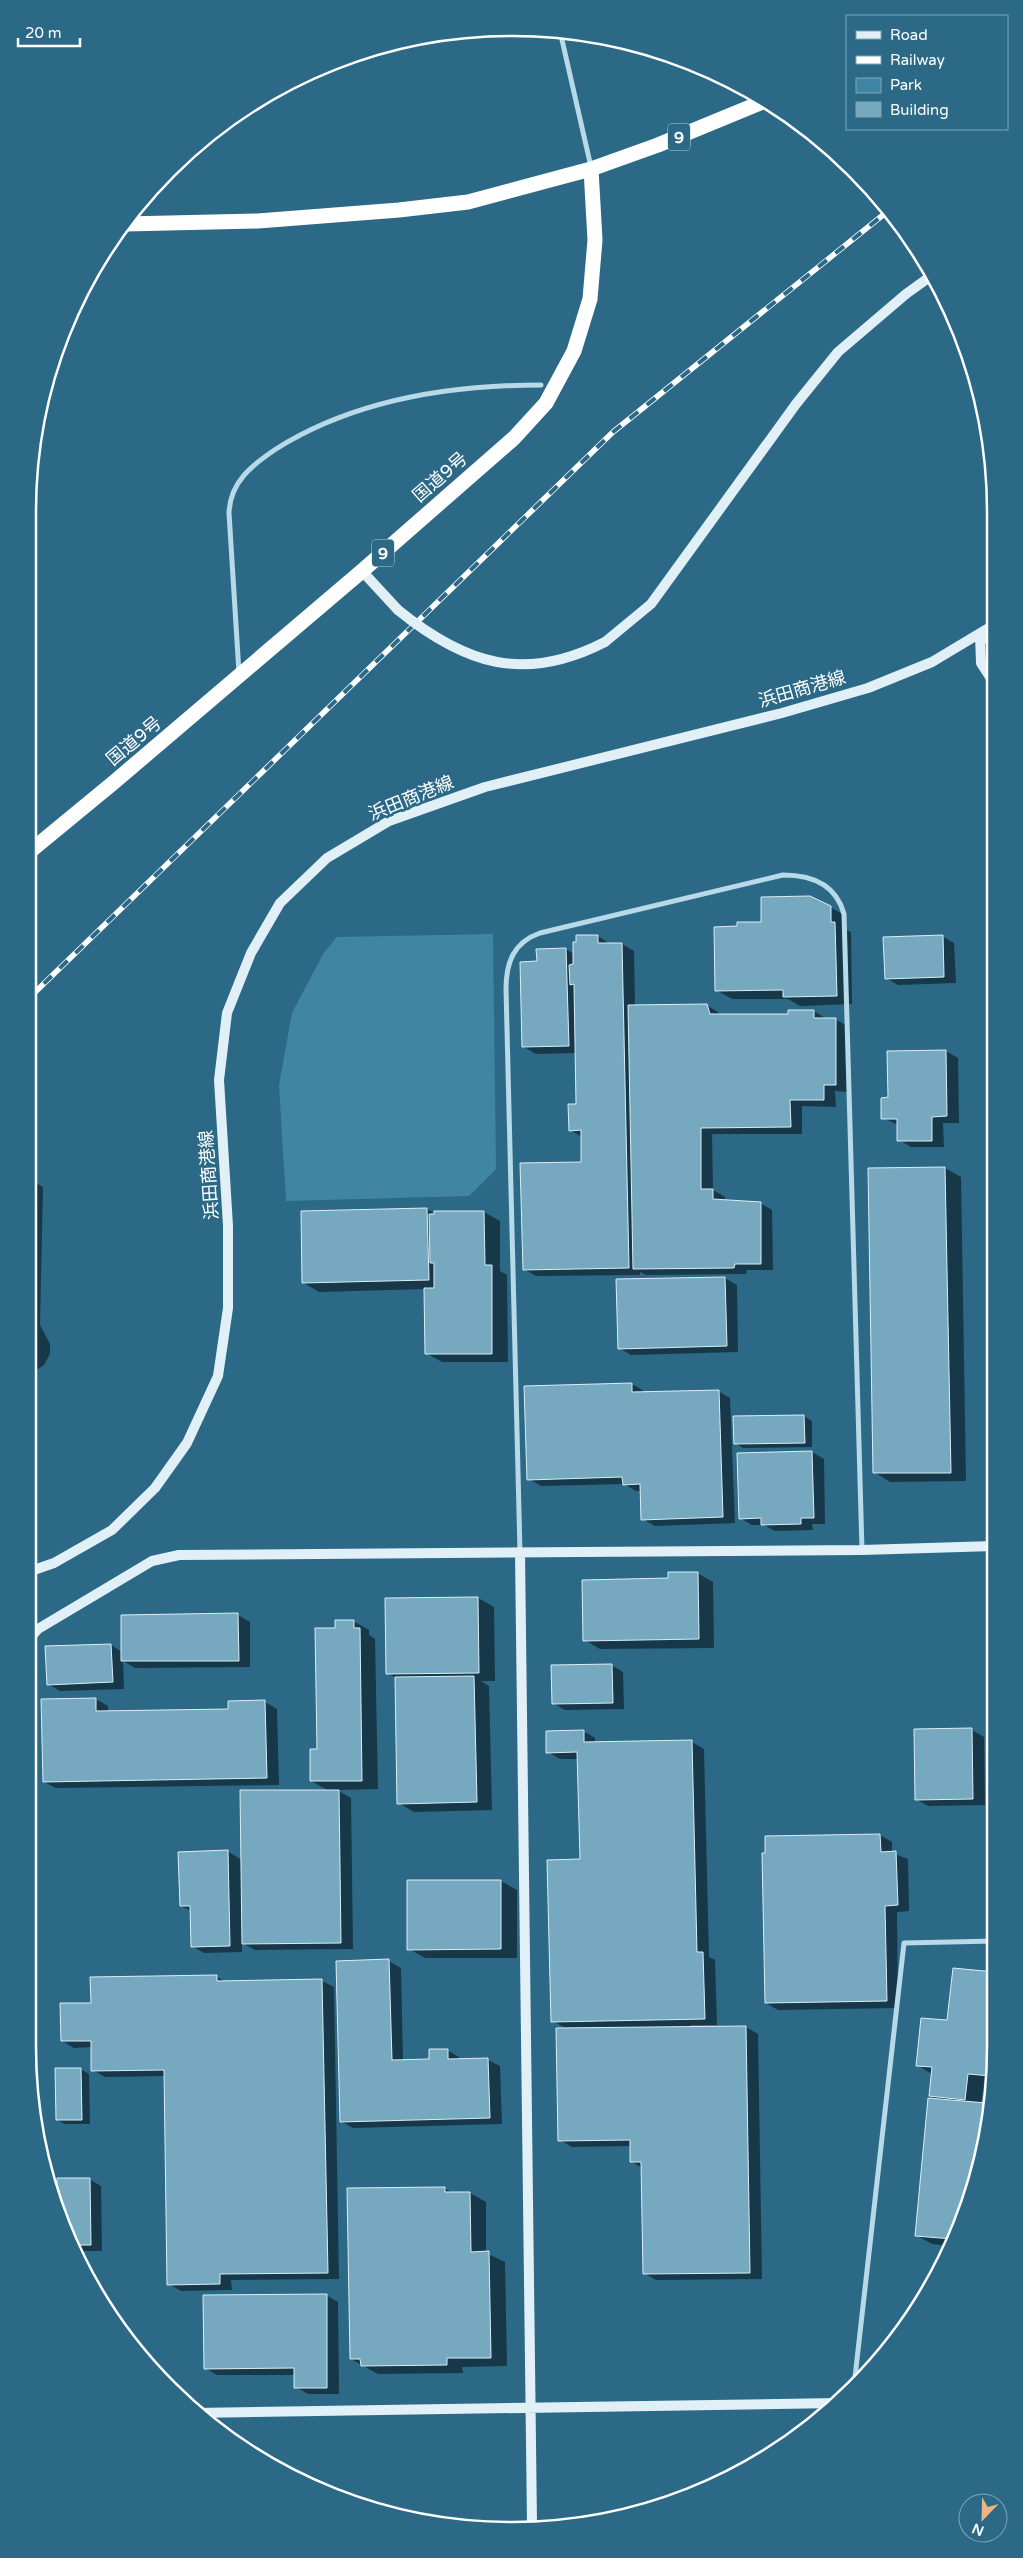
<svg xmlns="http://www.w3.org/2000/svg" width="1023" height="2558" viewBox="0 0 1023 2558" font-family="'Varela Round','Noto Sans JP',sans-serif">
<rect width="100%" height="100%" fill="#2b6987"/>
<path fill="#4085a3" d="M493 934 496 1169 469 1196 286 1201 279 1085 292 1013 323 954 337 937Z"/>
<path fill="#0007" d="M830 907 846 916V930L851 932 852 1004 800 1006 788 999H732L716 990 739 928Z
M598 936 610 944H622L634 951 635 1006 706 1005 718 1012 719 1015H789V1011H814L826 1019H835L847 1026V1092L835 1091 836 1107 802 1106V1134H712L713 1190 725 1197V1201L760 1203 772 1210 773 1270H747L746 1274 646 1275 640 1272V1275L536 1276 524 1269 582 1163V1137L570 1130 577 1105 576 1053 536 1054 524 1047 538 963 566 949 574 954Z
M942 936 954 943 956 983 898 985 886 978Z
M946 1051 958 1058 959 1123H943L944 1147H911L899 1140 898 1125 883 1118 889 1099Z
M945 1168 961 1177 966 1481 890 1482 874 1472 870 1169Z
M28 1178 43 1187 40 1325 50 1344V1354L44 1365 28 1376Z
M427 1209 436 1214 484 1212 500 1221V1271L507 1275 508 1362H442L426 1353 425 1289 319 1292 304 1283Z
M725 1278 737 1285 738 1352 631 1355 619 1348Z
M632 1384 644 1391V1393L718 1391 730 1398 735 1523 655 1526 643 1519 642 1491H636L624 1484 541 1486 529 1479Z
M804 1416 812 1421V1447L743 1448 735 1443 734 1417Z
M812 1452 824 1459 825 1524H812L813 1530 775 1531 764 1525H752L740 1518Z
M697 1573 713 1582 714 1648 600 1649 585 1640 670 1580Z
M478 1598 494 1607 495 1681H481L489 1686 492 1810 414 1812 399 1803 396 1678 387 1673Z
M238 1615 250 1622V1667L135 1668 123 1661 124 1689 60 1691 48 1684 111 1645 122 1652Z
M353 1621 369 1630V1635L375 1639 378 1789 337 1790 351 1798 353 1949 255 1950 242 1943V1952L204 1953 192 1946 191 1911 181 1906 227 1851 242 1860 329 1791 311 1781 318 1750 336 1629Z
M611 1665 623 1672 624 1709 565 1710 553 1703Z
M96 1699 108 1706V1712L229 1710 265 1702 277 1709 279 1785 56 1788 44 1782Z
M972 1730 984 1737 985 1805 928 1806 916 1799Z
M583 1731 595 1738V1744L692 1742 704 1749 709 1957 715 1960 717 2025H690V2028L746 2027 758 2034 762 2279 656 2280 644 2273 642 2168 632 2162 631 2146 572 2147 560 2140 567 2029 553 2021 581 1860 578 1759H560L548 1752Z
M880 1835 892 1842V1853L908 1859 909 1911 897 1912 898 2008 778 2010 766 2003Z
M501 1881 517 1890V1958H425L409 1949Z
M389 1961 401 1968 403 2061 430 2060 447 2050 459 2057V2060H488L500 2066 502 2124 353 2128 341 2121Z
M954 1969 995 1973 996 2046 990 2083 984 2082 981 2104 986 2105 970 2202 950 2246 932 2244 916 2235 937 2100 930 2096 932 2074 917 2065 948 2022Z
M217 1977 226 1982 322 1981 334 1987 339 2279 231 2280 232 2290 181 2291 169 2284 165 2076 105 2077 93 2070 92 2047 74 2048 62 2041 92 2004Z
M81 2069 89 2074 90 2124H65L57 2120Z
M58 2179H89L101 2186 102 2251H75L58 2213Z
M444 2188 453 2193H470L486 2202V2253L505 2262 507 2366 462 2367 463 2373 378 2374 351 2359Z
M326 2295 338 2302 339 2394H308L296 2387V2375H217L205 2368Z"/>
<path fill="#76a8bf" stroke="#dbeef6" d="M810 896 831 906V922H835L837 996 783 997V990L715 991 714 927 737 926V922H761V897Z
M576 935H598V943H622L629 1268 523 1270 520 1163 581 1162V1130L569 1131 568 1104H576L574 984 570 985 569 965 573 964V942H576Z
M943 935 944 977 885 979 883 937Z
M566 948 569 1046 522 1047 520 962 537 961 536 949Z
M707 1004 710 1014H788V1010H814V1018H836V1085H824V1100H790L791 1127 701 1128V1189H713V1199L761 1202V1264H735L734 1268 633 1269 628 1005Z
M946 1050 947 1116 932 1117V1141H897V1119H881V1098L888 1097 887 1051Z
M945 1167 951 1473H873L868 1168Z
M427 1208 429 1280 302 1283 301 1211Z
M434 1211H484L485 1265H492V1354H425L424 1288H434V1263H430L429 1214H434Z
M725 1277 727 1346 618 1349 616 1279Z
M28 1319 35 1339 28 1356Z
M632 1383V1392L719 1390 723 1517 641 1520 640 1484 623 1485 622 1477 527 1480 524 1386Z
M804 1415 805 1443 734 1444 733 1416Z
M812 1451 814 1518H801V1524L761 1525V1518L739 1519 737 1453Z
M668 1572H698L699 1639 583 1641 582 1580 668 1578Z
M478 1597 479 1673 386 1674 385 1598Z
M238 1613 239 1661H121V1615Z
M335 1620H354V1628H360L362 1781H310V1749H317L315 1628H335Z
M111 1644 113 1682 47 1685 45 1646Z
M612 1664 613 1703 552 1704 551 1665Z
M474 1676 477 1802 397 1804 395 1677Z
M96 1698V1711L228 1709V1701L265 1700 267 1778 43 1782 41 1699Z
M972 1728 973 1799 915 1800 914 1729Z
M584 1730V1742L692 1740 697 1952H703L705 2019 551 2022 547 1860 580 1859 577 1752 546 1753V1731Z
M240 1790H339L341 1943 242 1944Z
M880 1834 881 1852 896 1851 898 1905 885 1906 887 2001 765 2003 762 1853H765V1836Z
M228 1850 230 1946 191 1947 190 1906H180L178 1852Z
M407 1880H501V1949L407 1950Z
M389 1959 392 2060 429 2059V2049H448V2059L488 2058 490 2118 340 2122 336 1961Z
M953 1968 995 1972 996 2046 991 2076 968 2074 965 2100 929 2096 932 2067 916 2066 921 2018 947 2020Z
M217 1975V1981L322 1979 328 2273 220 2274V2284L167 2285 164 2070 91 2071V2041H61L60 2003H91L90 1977Z
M746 2026 750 2273 643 2274 641 2162H630V2140L558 2141 556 2028Z
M55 2068H81L82 2120H56Z
M928 2098 986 2103 970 2202 953 2239 915 2236Z
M57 2178H90L91 2245H73L57 2210Z
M445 2187V2192H470L471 2252 489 2251 491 2358H447V2365L361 2366 360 2359H350L347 2188Z
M327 2294V2388H294V2368L204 2369 203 2295Z"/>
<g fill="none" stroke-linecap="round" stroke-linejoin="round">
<path stroke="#b7d9e8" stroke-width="5" d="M560 31 591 167
M239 673 229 513C230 482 252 465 276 449 354 400 450 385 541 385
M520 1552 506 989C506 962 514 942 540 933L783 875C812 875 836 884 844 914L862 1550
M854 2386 904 1943 995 1941"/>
<path stroke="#e1f0f7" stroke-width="10" d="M362 571 398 610
M992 641 980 635 981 663 992 680
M605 642 651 604 796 404 838 352 906 294 931 276
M520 1552 532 2524
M28 1572 54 1563 112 1530 155 1488 187 1443 218 1376 228 1308V1226L219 1080 227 1013 251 953 280 903 327 858 389 821 485 787 782 713 868 688 932 662 992 626
M28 1646 31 1637 38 1629 152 1561 179 1555 862 1550 994 1546
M28 1711 30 2060
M195 2413 837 2403"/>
<path stroke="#fff" stroke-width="15" d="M125 224 258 221 399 210 468 202 591 169 658 145 765 101
M28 853 113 783 362 571 514 438 546 403 574 351 590 299 595 240 591 169"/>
<g stroke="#fff" stroke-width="5.5">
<path id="rail" d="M28 999 613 432 888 211"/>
</g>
<use href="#rail" stroke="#2b6987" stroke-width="4" stroke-dasharray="11" stroke-linecap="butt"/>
<path stroke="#e1f0f7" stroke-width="10" d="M398 610C466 665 525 683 605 642"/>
</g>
<g text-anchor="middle" stroke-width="5" stroke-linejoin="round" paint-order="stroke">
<g fill="#2b6987" stroke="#bfd2db" stroke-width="1">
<rect x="668" y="123.5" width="22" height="27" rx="4"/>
<rect x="372" y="539.5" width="22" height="27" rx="4"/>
</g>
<g font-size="16" font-weight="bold" fill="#fff">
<text x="679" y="143">9</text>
<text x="383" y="559">9</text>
</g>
<g font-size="18" fill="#fff" stroke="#2b6987">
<text transform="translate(440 477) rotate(-41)" y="6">国道9号</text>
<text transform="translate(802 689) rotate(-16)" y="6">浜田商港線</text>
<text transform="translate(134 741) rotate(-40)" y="6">国道9号</text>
<text transform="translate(411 798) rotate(-22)" y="6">浜田商港線</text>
<text transform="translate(209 1175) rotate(-94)" y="6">浜田商港線</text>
</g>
</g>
<path d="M0 0H1023V2558H0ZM511 36H512A475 475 0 0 1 987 511V2047A475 475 0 0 1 512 2522H511A475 475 0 0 1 36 2047V511A475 475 0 0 1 511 36Z" fill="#2b6987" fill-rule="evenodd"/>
<path fill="none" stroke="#fff" stroke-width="2.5" d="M511 36H512A475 475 0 0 1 987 511V2047A475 475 0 0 1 512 2522H511A475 475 0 0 1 36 2047V511A475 475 0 0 1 511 36Z"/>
<rect x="846" y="15" width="162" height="115" fill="#2b6987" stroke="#80a5b7"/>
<rect x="856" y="31" width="25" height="8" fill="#e1f0f7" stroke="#80a5b7"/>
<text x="890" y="40" font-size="15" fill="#ffffff">Road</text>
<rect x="856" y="56" width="25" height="8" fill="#ffffff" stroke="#80a5b7"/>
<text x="890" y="65" font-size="15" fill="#ffffff">Railway</text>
<rect x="856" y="78" width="25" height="15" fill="#4085a3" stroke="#80a5b7"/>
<text x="890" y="90" font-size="15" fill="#ffffff">Park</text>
<rect x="856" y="102" width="25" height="15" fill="#76a8bf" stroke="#80a5b7"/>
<text x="890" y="115" font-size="15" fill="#ffffff">Building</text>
<g transform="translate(983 2518) rotate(203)"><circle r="24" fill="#2b6987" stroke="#80a5b7"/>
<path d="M0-4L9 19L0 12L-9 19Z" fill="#edb380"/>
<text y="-8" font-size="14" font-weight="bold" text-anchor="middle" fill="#ffffff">N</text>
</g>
<path d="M18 38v8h62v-8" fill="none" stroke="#ffffff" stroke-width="2.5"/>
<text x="25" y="38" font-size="15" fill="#ffffff" stroke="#2b6987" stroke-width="4" paint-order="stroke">20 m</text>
</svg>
